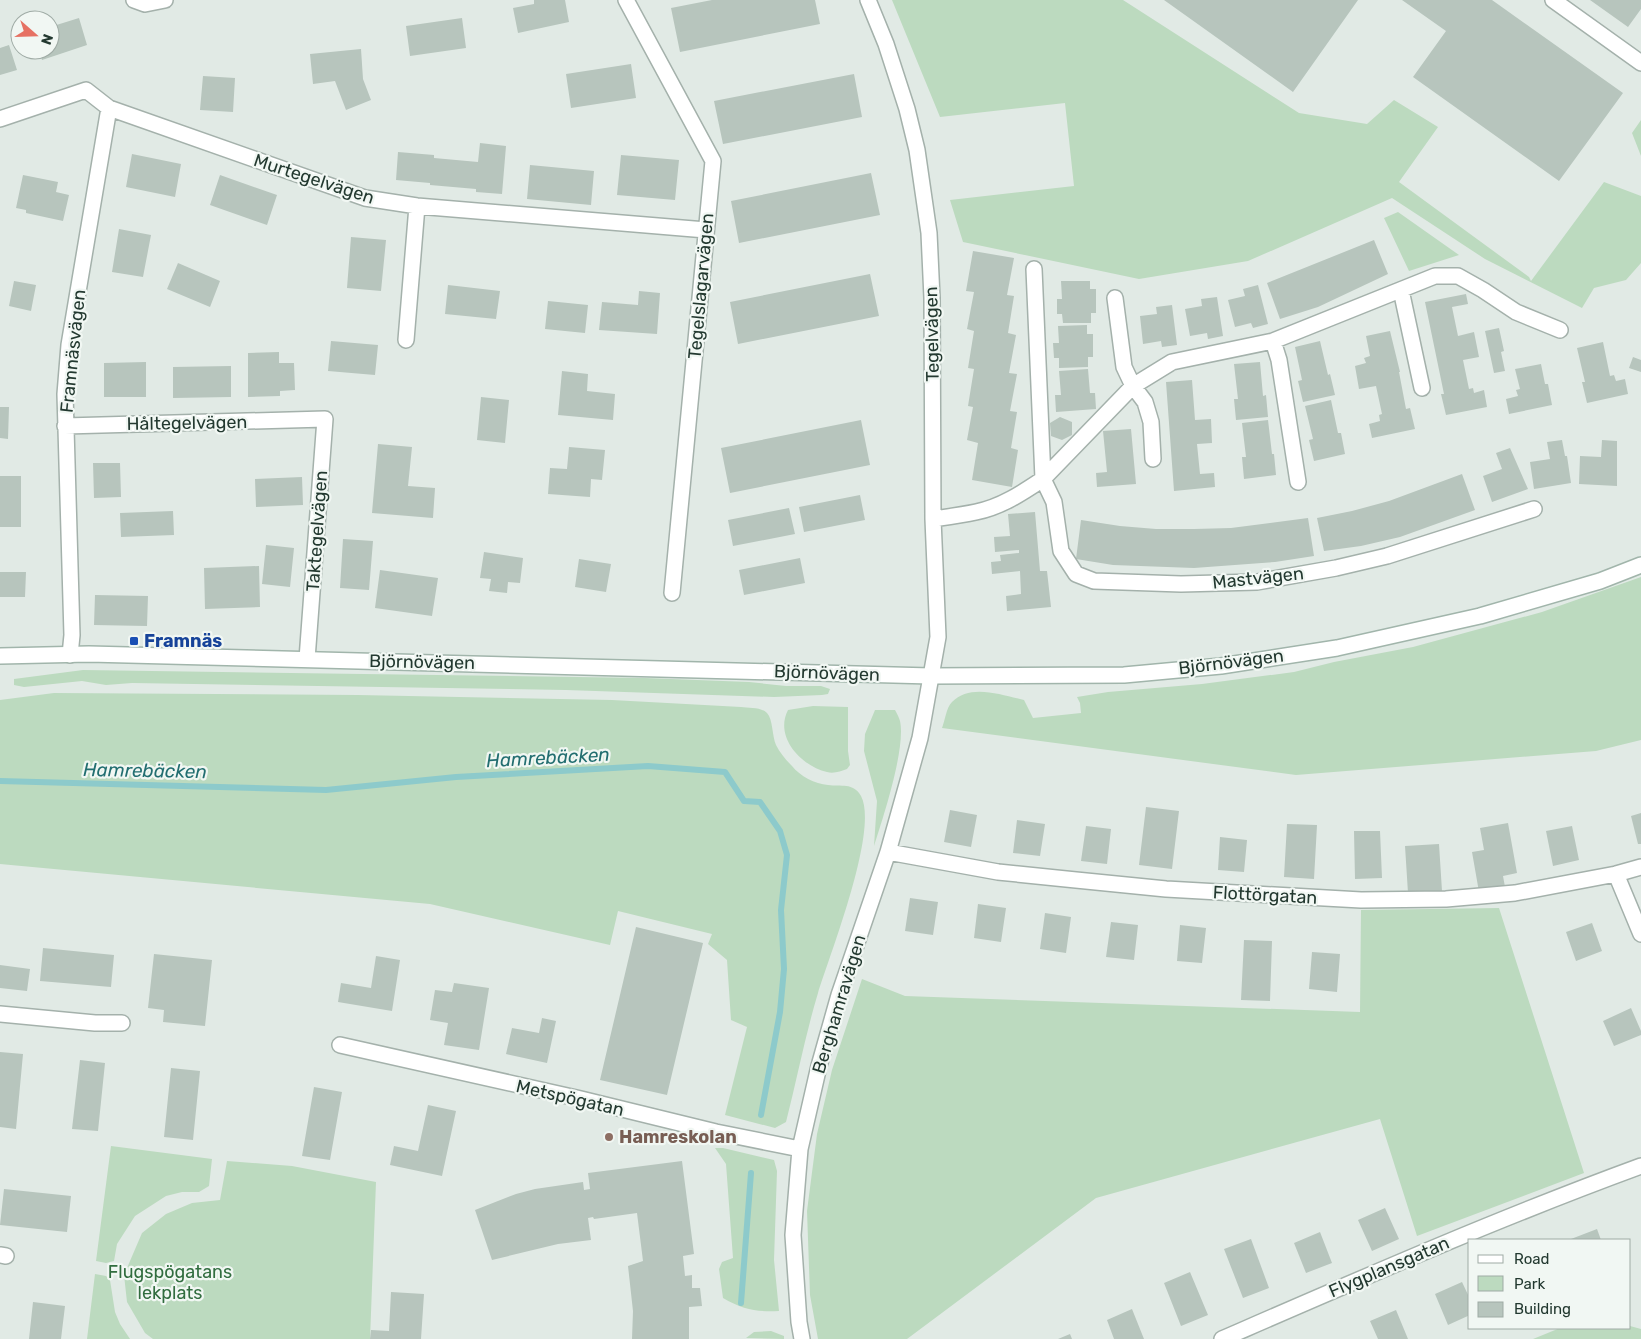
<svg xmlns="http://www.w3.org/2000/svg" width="1641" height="1339" viewBox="0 0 1641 1339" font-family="Rubik,sans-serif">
<rect width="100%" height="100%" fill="#e1eae5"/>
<path fill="#bcdabf" d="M892 0H1123L1299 113 1367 124 1394 100 1438 127 1399 182 1529 277 1531 281 1604 182 1641 196V263L1626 280 1594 288 1582 308 1485 259 1392 198 1248 261 1139 279 963 242 950 200 1074 186 1065 103 940 117Z
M1641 120V156L1632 133Z
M1398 212 1459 255 1409 271 1384 218Z
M1641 577V740L1596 751 1296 775 942 728C945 721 946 708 952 702 970 683 1002 695 1024 700L1033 718 1081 713 1080 703 1077 697 1108 692 1202 684 1294 672 1334 662 1413 647 1542 612Z
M83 670 645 678 749 682 786 686H821L830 689 828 694 822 695 774 697 566 690 132 683 106 685 82 681 24 687 14 685V679Z
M54 693 358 695 612 700 741 707C749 708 761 707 767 713 773 719 772 736 776 745 780 753 786 760 792 766 800 776 815 784 828 785 841 787 853 782 861 796 879 830 830 954 818 993 805 1036 797 1079 786 1122L775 1128 725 1115 747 1027 731 1020 727 960 708 944 712 934 618 911 610 945 430 904 0 864V700Z
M813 706 848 707V751L850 765 847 769C841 771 834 774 827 772 801 766 774 737 788 710Z
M875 710H895C897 714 899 717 900 721 906 748 883 818 874 846L877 801 864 751 865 734Z
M1499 908 1584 1173 1417 1236 1380 1119 1096 1198 907 1339H818L810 1295 807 1211 817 1134 832 1070 862 979 905 996 1360 1012 1361 910Z
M111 1146 212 1159 209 1186 199 1192H182L166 1196 135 1216 117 1244 114 1261 106 1263 96 1261Z
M715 1148H723L774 1160 777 1171 774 1260 779 1311C756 1312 744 1310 723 1298L719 1269 722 1262 733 1258 726 1164Z
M227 1161 292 1166 376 1182 370 1339H153L145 1333 127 1302 124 1275 142 1233 166 1214 192 1203 220 1200Z
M95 1274 106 1276 110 1280 115 1312 120 1324 130 1339H87Z
M1630 1326 1641 1329V1339H1533L1560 1328H1630Z
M771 1331 784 1336V1339L746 1338 754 1332Z"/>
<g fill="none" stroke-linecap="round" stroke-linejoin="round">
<path stroke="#8dcacb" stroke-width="6" d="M0 781 326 790 456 777 648 766 725 772 744 801 760 802 780 831 787 855 781 910 784 969 780 1012 761 1115
M741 1303 751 1173"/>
</g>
<path fill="#b7c5bd" d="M534 0H565L569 22 518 33 513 8 534 4Z
M712 0H815L820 24 680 52 671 8Z
M1164 0H1358L1293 92Z
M1402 0H1492L1623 93 1559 181 1413 77 1446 31Z
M1590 0H1641V9L1628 27Z
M79 18 87 45 42 60 39 50H50V27Z
M462 18 466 48 410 56 406 26Z
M9 45 17 70 0 75V48Z
M361 49 363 79 371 100 346 110 335 81 313 84 310 54Z
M631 64 636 98 571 108 566 74Z
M854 74 862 117 723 144 714 101Z
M203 76 235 78 233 112 200 110Z
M480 143 506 146 502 194 476 192V189L430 185V183L396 180 398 152 434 155V158L478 162Z
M132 154 181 164 175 197 126 187Z
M621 155 679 160 675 200 617 195Z
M530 165 594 171 591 205 527 199Z
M871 173 880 215 739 243 731 201Z
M23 175 58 182 56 192 69 195 63 221 26 213V210L16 208Z
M220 175 277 195 267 225 210 205Z
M119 229 151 235 143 277 112 272Z
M351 237 386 240 381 291 347 288Z
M1374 240 1388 274 1318 307 1280 319 1267 283Z
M973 251 1014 258 1007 295 1014 296 1008 333 1016 335 1009 373 1017 374 1010 411 1017 412 1011 448 1018 450 1012 487 972 480 978 443 967 440 973 407 968 406 974 369 968 368 974 331 967 329 974 292 966 291Z
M178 263 220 281 210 307 167 289Z
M870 274 879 316 738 344 730 302Z
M14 281 36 285 31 311 9 306Z
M1061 281H1090V289H1096V313H1091V323H1063L1062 314H1057V299H1062Z
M448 285 500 291 496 319 445 314Z
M1258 285 1268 324 1253 328 1251 323 1235 327 1228 300 1245 296 1243 289Z
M639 291 660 293 657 334 599 330 602 302 638 305Z
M1466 294 1468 304 1452 307 1458 336 1474 332 1479 357 1463 360 1469 389 1473 388 1474 393 1484 390 1487 407 1446 415 1441 394H1444L1425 302Z
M1217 297 1223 336 1208 339 1207 333 1190 336 1185 309 1202 306 1201 299Z
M548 301 588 305 585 333 545 329Z
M1172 305 1177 345 1162 347 1161 341 1143 344 1140 316 1157 314 1156 307Z
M1087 325V334H1093V357H1088V367L1059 368V358H1054L1053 343H1059L1058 326Z
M1499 328 1504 351 1501 352 1505 371 1494 373 1485 331Z
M1390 331 1400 372H1399L1406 409 1410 408 1415 429 1372 438 1369 424 1380 421 1379 415 1382 414 1376 386 1359 389 1355 366 1366 363 1364 358 1370 356 1366 336Z
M331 341 378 345 375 375 328 371Z
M1320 341 1328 375 1330 374 1335 395 1303 402 1298 381 1302 380 1295 347Z
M1603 342 1610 376 1614 375 1616 381 1625 379 1628 394 1587 403 1582 382H1585L1577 348Z
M279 352V363H294L295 390 280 391V396L248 397V353Z
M1633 357 1641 360V372L1629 368Z
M146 362V397H104V363Z
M1260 362 1263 396 1266 395 1268 417 1236 420 1234 399H1238L1234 364Z
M1541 364 1545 384H1548L1552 405 1509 414 1506 399 1518 396 1516 390 1520 389 1515 369Z
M231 366V397L173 398V367Z
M1088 369 1090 393H1095L1096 409 1056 412 1055 395H1061L1059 371Z
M562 371 588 374 587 391 615 394 613 420 558 415Z
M1192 380 1195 420 1211 419 1212 443 1197 444 1200 474 1214 473 1215 487 1174 491 1166 382Z
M481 397 509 400 505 443 477 440Z
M1331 400 1338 433H1341L1345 454 1314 461 1309 440 1313 439 1305 406Z
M0 407H9L8 439 0 438Z
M1060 417 1072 422V435L1062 440 1051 436 1050 423Z
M861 420 870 465 730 493 721 448Z
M1268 420 1272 454H1274L1276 475 1244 479 1242 457H1246L1242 423Z
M1131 429 1136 484 1097 487 1096 473 1107 472 1103 431Z
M1562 440 1565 456H1567L1571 483 1534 489 1530 462 1550 459 1547 442Z
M1602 440 1617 441V486L1579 484 1580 456 1601 457Z
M378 444 412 447 408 486 435 488 433 518 372 513Z
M569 447 605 450 602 480 591 479 590 497 548 494 550 468 567 469Z
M1510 448 1528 489 1492 502 1483 476 1502 469 1496 453Z
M93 463H120L121 497 94 498Z
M1462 474 1475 510 1400 537 1361 546 1324 551 1317 518 1352 511 1389 501Z
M0 476H21V527H0Z
M302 477 303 505 256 507 255 479Z
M860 495 865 520 804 532 799 507Z
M789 508 795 534 733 546 728 520Z
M173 511 174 535 121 537 120 513Z
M1035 512 1040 571H1047L1051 607 1007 611 1006 596 1021 594 1020 571 992 574 991 562 1001 561 1000 555 1019 553V550L995 552 994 537 1010 536 1008 514Z
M1308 518 1314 556 1275 562 1194 568 1113 565 1076 559 1081 520 1120 526 1156 529H1194L1231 528Z
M343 539 373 541 369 590 340 588Z
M266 545 294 548 290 587 262 584Z
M484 552 523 558 520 583 508 582 507 593 489 591 491 579 480 578Z
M800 558 805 583 744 595 739 570Z
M579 559 611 564 606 592 575 587Z
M259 566 260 607 205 609 204 568Z
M380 570 438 578 432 616 375 608Z
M0 572H26L25 597H0Z
M95 595 148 596 147 626 94 625Z
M1146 807 1179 811 1172 869 1139 865Z
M950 810 977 815 971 847 944 842Z
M1641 813V844H1638L1631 816Z
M1017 820 1045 824 1040 856 1013 853Z
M1508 823 1517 873 1503 876 1505 887 1479 892 1472 852 1484 850 1480 828Z
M1287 824 1317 825 1314 879 1284 877Z
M1086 826 1111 829 1107 864 1081 861Z
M1572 826 1579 860 1553 866 1546 831Z
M1354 831H1380L1382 878 1355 879Z
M1220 837 1247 840 1244 872 1218 870Z
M1439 844 1442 891 1408 893 1405 846Z
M910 898 938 902 933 935 905 931Z
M978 904 1006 908 1001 942 974 938Z
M1045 913 1071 917 1066 953 1040 949Z
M1111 922 1138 925 1134 960 1106 957Z
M1592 923 1602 951 1576 961 1566 932Z
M1180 925 1206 928 1202 963 1177 961Z
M636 927 703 943 667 1095 600 1080Z
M1244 940 1272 941 1270 1001 1241 1000Z
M43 948 114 955 111 987 40 981Z
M1312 952 1340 954 1337 992 1309 989Z
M154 954 212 960 205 1026 163 1022 164 1010 148 1008Z
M376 956 400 960 392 1011 338 1002 341 983 371 988Z
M0 965 30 969 27 991 0 988Z
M454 983 489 988 479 1050 444 1045 448 1023 430 1020 435 990 452 992Z
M1631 1008 1641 1031V1035L1614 1046 1603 1021Z
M542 1018 556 1021 547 1063 506 1054 512 1028 539 1033Z
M0 1052 23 1054 16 1129 0 1127Z
M80 1060 105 1063 98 1131 72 1129Z
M171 1068 200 1071 193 1140 164 1137Z
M314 1087 342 1092 330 1160 302 1156Z
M428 1105 456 1111 442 1176 390 1165 394 1146 418 1151Z
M682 1161 694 1254 683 1256 685 1276 692 1275V1288H700L702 1306 689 1307V1339H632L633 1311 628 1266 643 1261 637 1213 594 1219 593 1217 588 1218 591 1240 558 1244 492 1260 475 1210 516 1194 535 1189 583 1182 584 1190 590 1189 588 1173Z
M4 1189 71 1196 67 1232 0 1225Z
M1385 1208 1399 1239 1372 1251 1358 1220Z
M1597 1229 1601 1240H1572L1571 1239Z
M1320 1232 1332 1263 1306 1273 1294 1243Z
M1251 1239 1269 1288 1243 1298 1224 1249Z
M1190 1272 1208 1315 1181 1326 1164 1283Z
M1462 1282 1470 1299V1315L1448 1325 1435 1294Z
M391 1292 424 1294 421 1339H370L371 1330 389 1331Z
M33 1302 65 1306 61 1339H29Z
M1132 1309 1144 1339H1114L1107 1320Z
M1396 1310 1408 1339H1378L1370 1321Z
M1070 1334 1072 1339H1058Z"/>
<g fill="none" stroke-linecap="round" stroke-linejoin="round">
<g stroke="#a4b1ab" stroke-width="18">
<path id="minor" d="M134 0 145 4 165 0
M626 0 713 161 672 593
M1553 0 1641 63
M0 119 86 90 109 108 365 198 417 206 706 230
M1034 269 1043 479 1054 502 1061 551 1076 574 1094 581 1181 584 1257 582 1336 568 1387 556 1534 509
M1401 290 1422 388
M1115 298 1124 367 1133 386 1145 402 1151 422 1153 459
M406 340 417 206
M1273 341 1279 360 1298 482
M65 426 325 419 307 659
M933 519C947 517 962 515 976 512 1001 507 1022 493 1043 479L1133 386 1172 362 1273 341 1435 276H1458L1483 290 1516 312 1560 330
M70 655 72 635 65 394 69 345 109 108
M888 852 998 872 1076 880 1166 889 1361 900 1446 899 1515 893 1616 874 1641 867
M1616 874 1641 934
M0 1014 95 1023H122
M340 1045 581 1099 716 1132 800 1149
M0 1255 6 1256
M802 1339 799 1322 793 1235 800 1149 819 1066 839 995 888 852 920 738 938 637 933 519 932 298 929 233 917 150 907 109 886 44 868 0
M1222 1339C1360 1279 1499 1218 1641 1166"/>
</g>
<g stroke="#a1b5ab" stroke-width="18">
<path id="secondary" d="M0 656 89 654 931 676 1124 675 1221 666 1337 648 1480 616 1600 581 1641 565"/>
</g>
<use href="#minor" stroke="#fff" stroke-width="15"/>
<use href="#secondary" stroke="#fff" stroke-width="15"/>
</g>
<rect fill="#1a4fb4" stroke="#f1f7f3" stroke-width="2" x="129" y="636" width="10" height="10" rx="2.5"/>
<circle fill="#8d6e63" stroke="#f1f7f3" stroke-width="2" cx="609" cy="1137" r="5"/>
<g text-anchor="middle" stroke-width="4.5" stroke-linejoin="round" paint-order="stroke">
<g font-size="18" fill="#233930" stroke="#f1f7f3">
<text transform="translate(314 179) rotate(18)" y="6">Murtegelvägen</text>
<text transform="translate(701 286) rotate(-85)" y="6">Tegelslagarvägen</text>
<text transform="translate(932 334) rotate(-91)" y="6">Tegelvägen</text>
<text transform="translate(73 351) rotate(-84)" y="6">Framnäsvägen</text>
<text transform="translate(187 423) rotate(-1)" y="6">Håltegelvägen</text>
<text transform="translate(317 531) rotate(-86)" y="6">Taktegelvägen</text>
<text transform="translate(1258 578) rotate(-6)" y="6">Mastvägen</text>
<text transform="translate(422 662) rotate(1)" y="6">Björnövägen</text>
<text transform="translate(1231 662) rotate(-7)" y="6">Björnövägen</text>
<text transform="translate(827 673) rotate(2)" y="6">Björnövägen</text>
<text transform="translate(1265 895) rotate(3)" y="6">Flottörgatan</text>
<text transform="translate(839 1004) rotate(-73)" y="6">Berghamravägen</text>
<text transform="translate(570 1098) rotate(13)" y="6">Metspögatan</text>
<text transform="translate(1389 1267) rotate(-23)" y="6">Flygplansgatan</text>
</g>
<g font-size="18" font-weight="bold" fill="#164399" stroke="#f1f7f3" text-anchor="start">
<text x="144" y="647">Framnäs</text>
</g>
<g font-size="18" font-weight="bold" fill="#785e54" stroke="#f1f7f3" text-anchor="start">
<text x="619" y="1143">Hamreskolan</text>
</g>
<g font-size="18" fill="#316d3f" stroke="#f1f7f3">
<text x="170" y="1278">Flugspögatans<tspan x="170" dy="21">lekplats</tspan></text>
</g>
<g font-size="19" font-style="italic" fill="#226e70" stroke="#f1f7f3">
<text transform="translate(548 757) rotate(-3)" y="7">Hamrebäcken</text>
<text transform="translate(145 770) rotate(1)" y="7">Hamrebäcken</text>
</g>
</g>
<rect x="1468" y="1239" width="162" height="90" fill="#f1f7f3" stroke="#9faba5"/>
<rect x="1478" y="1255" width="25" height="8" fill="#ffffff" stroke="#9faba5"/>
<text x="1514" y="1264" font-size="15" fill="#233930">Road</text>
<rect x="1478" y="1276" width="25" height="15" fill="#bcdabf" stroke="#9faba5"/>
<text x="1514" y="1289" font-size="15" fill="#233930">Park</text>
<rect x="1478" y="1302" width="25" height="15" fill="#b7c5bd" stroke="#9faba5"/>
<text x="1514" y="1314" font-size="15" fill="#233930">Building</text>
<g transform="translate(35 35) rotate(110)"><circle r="24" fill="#f1f7f3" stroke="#9faba5"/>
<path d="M0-4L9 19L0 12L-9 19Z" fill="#e67163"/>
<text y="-8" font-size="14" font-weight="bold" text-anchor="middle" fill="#233930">N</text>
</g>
</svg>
